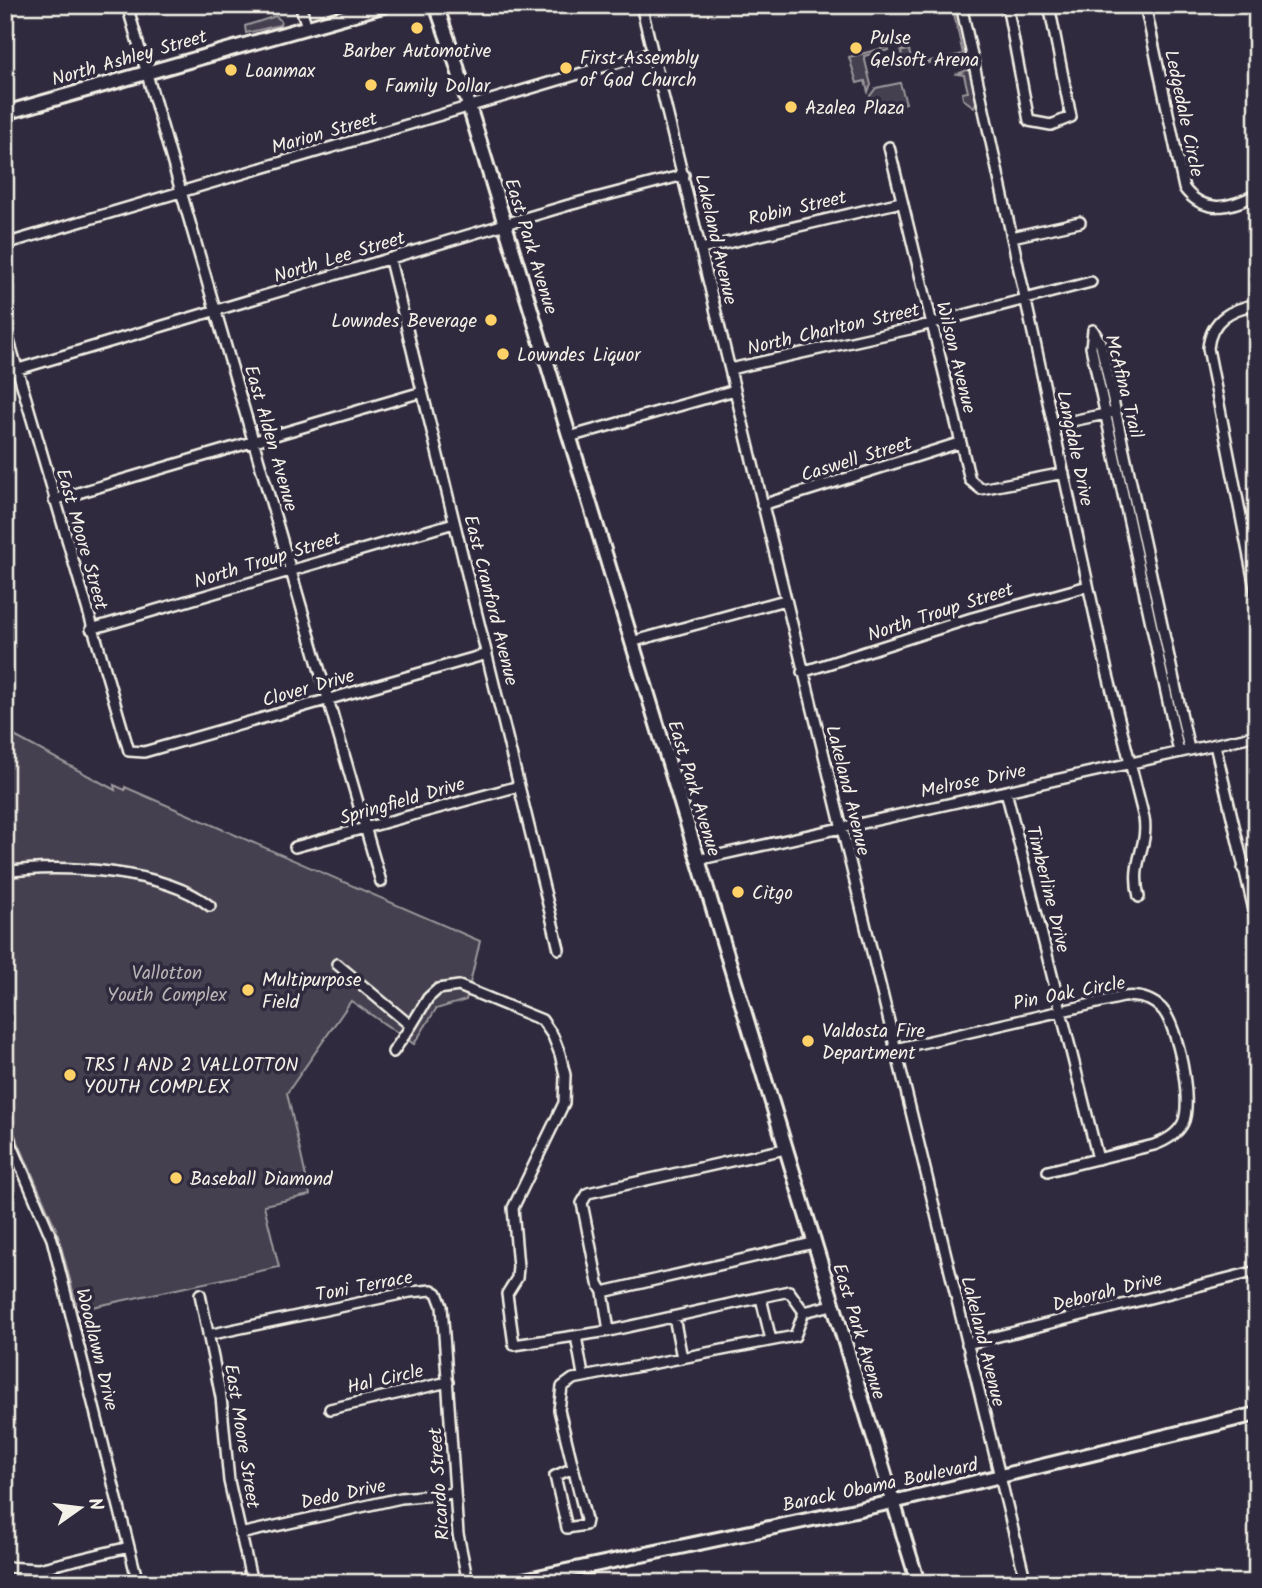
<svg xmlns="http://www.w3.org/2000/svg" width="1262" height="1588" viewBox="0 0 1262 1588" font-family="Kalam,sans-serif">
<rect width="100%" height="100%" fill="#2f2a3d"/>
<filter id="ink" filterUnits="userSpaceOnUse"><feTurbulence type="fractalNoise" baseFrequency=".0143" numOctaves="2"/><feDisplacementMap in="SourceGraphic" scale="14" xChannelSelector="R" yChannelSelector="G"/><feConvolveMatrix kernelMatrix="1 2 1 2 8 2 1 2 1" color-interpolation-filters="sRGB"/></filter>
<g filter="url(#ink)">
<path fill="#454050" stroke="#9c989c" stroke-width="2" d="M952 5H957L968 58 956 64 953 58 905 68 900 48 896 45 902 44 903 51 909 50 912 65 963 54Z
M276 16 281 21 280 25 246 33 245 26Z
M888 47 889 50 864 56 871 85 868 92 865 81 857 83 849 57Z
M967 70 972 73 978 98 974 107 963 99 962 93 968 92 964 75 957 74Z
M900 83 906 103 875 110 870 96 876 88Z
M5 731 115 790 114 785 125 790V787L480 941 466 1000 436 1009 414 1044 351 1001 287 1093 310 1195 264 1205 279 1267 78 1310 57 1231 5 1112Z"/>
<g fill="none" stroke-linecap="round" stroke-linejoin="round">
<g stroke="#f4f1e8" stroke-width="14">
<path id="minor" d="M127 5 381 882
M300 5 307 27
M641 5 1026 1583
M961 5 1107 671 1144 818C1149 847 1130 861 1139 897
M1007 5 1029 121 1051 125 1071 117 1049 5
M1145 5 1184 188C1204 215 1231 208 1257 194
M889 147 970 480 981 489 1064 473
M1012 237 1080 222
M5 244 653 52
M701 249 901 202
M390 260 559 949
M1257 304C1231 309 1211 319 1208 348L1257 598
M5 327 129 751 144 752 487 654
M1093 330 1091 347 1179 752
M1093 330 1100 342 1107 372 1189 749
M730 369 914 328 1091 282
M5 373 569 205 684 175
M1053 425 1110 413
M569 437 735 390
M54 500 422 392
M762 505 959 443
M91 629 454 523
M631 642 785 600
M802 672 972 618 1088 586
M1215 745 1257 923
M1006 791 1098 1159
M295 847 519 786
M697 860 1257 735
M1243 869 1257 865
M5 872C61 863 165 870 210 906
M337 964 411 1026 393 1052
M411 1026 428 998 438 989 459 986 542 1020 553 1036 560 1054 565 1075 564 1103 513 1208 518 1267 517 1278 507 1294 514 1345 609 1331 603 1292 813 1243
M895 1049 1123 997C1138 995 1151 998 1162 1009 1178 1026 1193 1102 1183 1123 1177 1135 1165 1141 1154 1145L1048 1171
M5 1129 52 1239 138 1583
M603 1292 598 1283 582 1203 588 1193 785 1149
M200 1294 221 1397 229 1481 252 1583
M761 1298 771 1340
M674 1317 682 1358
M609 1331 789 1291 804 1312
M208 1335 410 1292 432 1290 437 1293 442 1306 458 1534 468 1583
M576 1336 583 1375
M967 1344 1257 1271
M330 1409 448 1382
M573 1468 555 1476 567 1528 585 1525 586 1520 559 1410 562 1387 573 1379 795 1336 804 1312 832 1305
M240 1534 401 1498 455 1493
M5 1567 38 1569 129 1547"/>
</g>
<g stroke="#f4f1e8" stroke-width="18">
<path id="major" d="M436 5 455 60 918 1583
M5 113 386 5
M509 1583 893 1502 1257 1414"/>
</g>
<use href="#minor" stroke="#2f2a3d" stroke-width="9"/>
<use href="#major" stroke="#2f2a3d" stroke-width="12"/>
</g>
</g>
<g fill="#ffd166" stroke="#2f2a3d" stroke-width="2.5">
<circle cx="417" cy="28" r="7"/>
<circle cx="856" cy="48" r="7"/>
<circle cx="566" cy="68" r="7"/>
<circle cx="231" cy="70" r="7"/>
<circle cx="371" cy="85" r="7"/>
<circle cx="791" cy="107" r="7"/>
<circle cx="491" cy="320" r="7"/>
<circle cx="503" cy="354" r="7"/>
<circle cx="738" cy="892" r="7"/>
<circle cx="248" cy="990" r="7"/>
<circle cx="808" cy="1041" r="7"/>
<circle cx="70" cy="1075" r="7"/>
<circle cx="176" cy="1178" r="7"/>
</g>
<g text-anchor="middle" stroke-width="7" stroke-linejoin="round" paint-order="stroke">
<g font-size="19" fill="#f4f1e8" stroke="#2f2a3d" text-anchor="start">
<text x="870" y="44">Pulse<tspan x="870" dy="22">Gelsoft Arena</tspan></text>
<text x="417" y="57" text-anchor="middle">Barber Automotive</text>
<text x="580" y="64">First Assembly<tspan x="580" dy="22">of God Church</tspan></text>
<text x="245" y="77">Loanmax</text>
<text x="385" y="92">Family Dollar</text>
<text x="805" y="114">Azalea Plaza</text>
<text x="477" y="327" text-anchor="end">Lowndes Beverage</text>
<text x="517" y="361">Lowndes Liquor</text>
<text x="752" y="899">Citgo</text>
<text x="262" y="986">Multipurpose<tspan x="262" dy="22">Field</tspan></text>
<text x="822" y="1037">Valdosta Fire<tspan x="822" dy="22">Department</tspan></text>
<text x="84" y="1071">TRS 1 AND 2 VALLOTTON<tspan x="84" dy="22">YOUTH COMPLEX</tspan></text>
<text x="190" y="1185">Baseball Diamond</text>
</g>
<g font-size="19" fill="#f4f1e8" stroke="#2f2a3d">
<text transform="translate(129 57) rotate(-16)" y="7">North Ashley Street</text>
<text transform="translate(1185 113) rotate(78)" y="7">Ledgedale Circle</text>
<text transform="translate(324 132) rotate(-16)" y="7">Marion Street</text>
<text transform="translate(797 207) rotate(-13)" y="7">Robin Street</text>
<text transform="translate(717 239) rotate(77)" y="7">Lakeland Avenue</text>
<text transform="translate(532 246) rotate(73)" y="7">East Park Avenue</text>
<text transform="translate(339 256) rotate(-17)" y="7">North Lee Street</text>
<text transform="translate(833 328) rotate(-13)" y="7">North Charlton Street</text>
<text transform="translate(957 357) rotate(76)" y="7">Wilson Avenue</text>
<text transform="translate(1125 386) rotate(76)" y="7">McAfina Trail</text>
<text transform="translate(272 438) rotate(74)" y="7">East Alden Avenue</text>
<text transform="translate(1076 448) rotate(78)" y="7">Langdale Drive</text>
<text transform="translate(856 458) rotate(-17)" y="7">Caswell Street</text>
<text transform="translate(83 539) rotate(74)" y="7">East Moore Street</text>
<text transform="translate(267 559) rotate(-17)" y="7">North Troup Street</text>
<text transform="translate(492 600) rotate(76)" y="7">East Cranford Avenue</text>
<text transform="translate(940 611) rotate(-18)" y="7">North Troup Street</text>
<text transform="translate(308 687) rotate(-16)" y="7">Clover Drive</text>
<text transform="translate(973 780) rotate(-12)" y="7">Melrose Drive</text>
<text transform="translate(695 788) rotate(73)" y="7">East Park Avenue</text>
<text transform="translate(849 790) rotate(76)" y="7">Lakeland Avenue</text>
<text transform="translate(402 800) rotate(-16)" y="7">Springfield Drive</text>
<text transform="translate(1049 889) rotate(76)" y="7">Timberline Drive</text>
<text transform="translate(1069 992) rotate(-11)" y="7">Pin Oak Circle</text>
<text transform="translate(364 1285) rotate(-11)" y="7">Toni Terrace</text>
<text transform="translate(1107 1291) rotate(-14)" y="7">Deborah Drive</text>
<text transform="translate(860 1331) rotate(73)" y="7">East Park Avenue</text>
<text transform="translate(984 1341) rotate(76)" y="7">Lakeland Avenue</text>
<text transform="translate(98 1349) rotate(76)" y="7">Woodlawn Drive</text>
<text transform="translate(385 1378) rotate(-13)" y="7">Hal Circle</text>
<text transform="translate(243 1436) rotate(81)" y="7">East Moore Street</text>
<text transform="translate(438 1484) rotate(-94)" y="7">Ricardo Street</text>
<text transform="translate(880 1484) rotate(-12)" y="7">Barack Obama Boulevard</text>
<text transform="translate(343 1493) rotate(-12)" y="7">Dedo Drive</text>
</g>
<g font-size="19" fill="#b7b3b3" stroke="#2f2a3d">
<text x="167" y="979">Vallotton<tspan x="167" dy="22">Youth Complex</tspan></text>
</g>
</g>
<rect width="1262" height="1588" fill="none" stroke="#2f2a3d" stroke-width="28"/>
<rect x="14" y="14" width="1234" height="1560" fill="none" stroke="#f4f1e8" stroke-width="2.5" filter="url(#ink)"/>
<g transform="translate(80 1508) rotate(76)" stroke="#2f2a3d" stroke-width="5" paint-order="stroke">
<path d="M0-5L12 26L0 18L-12 26Z" fill="#f4f1e8"/>
<text y="-10" font-size="19" font-weight="bold" text-anchor="middle" fill="#f4f1e8">N</text>
</g>
</svg>
